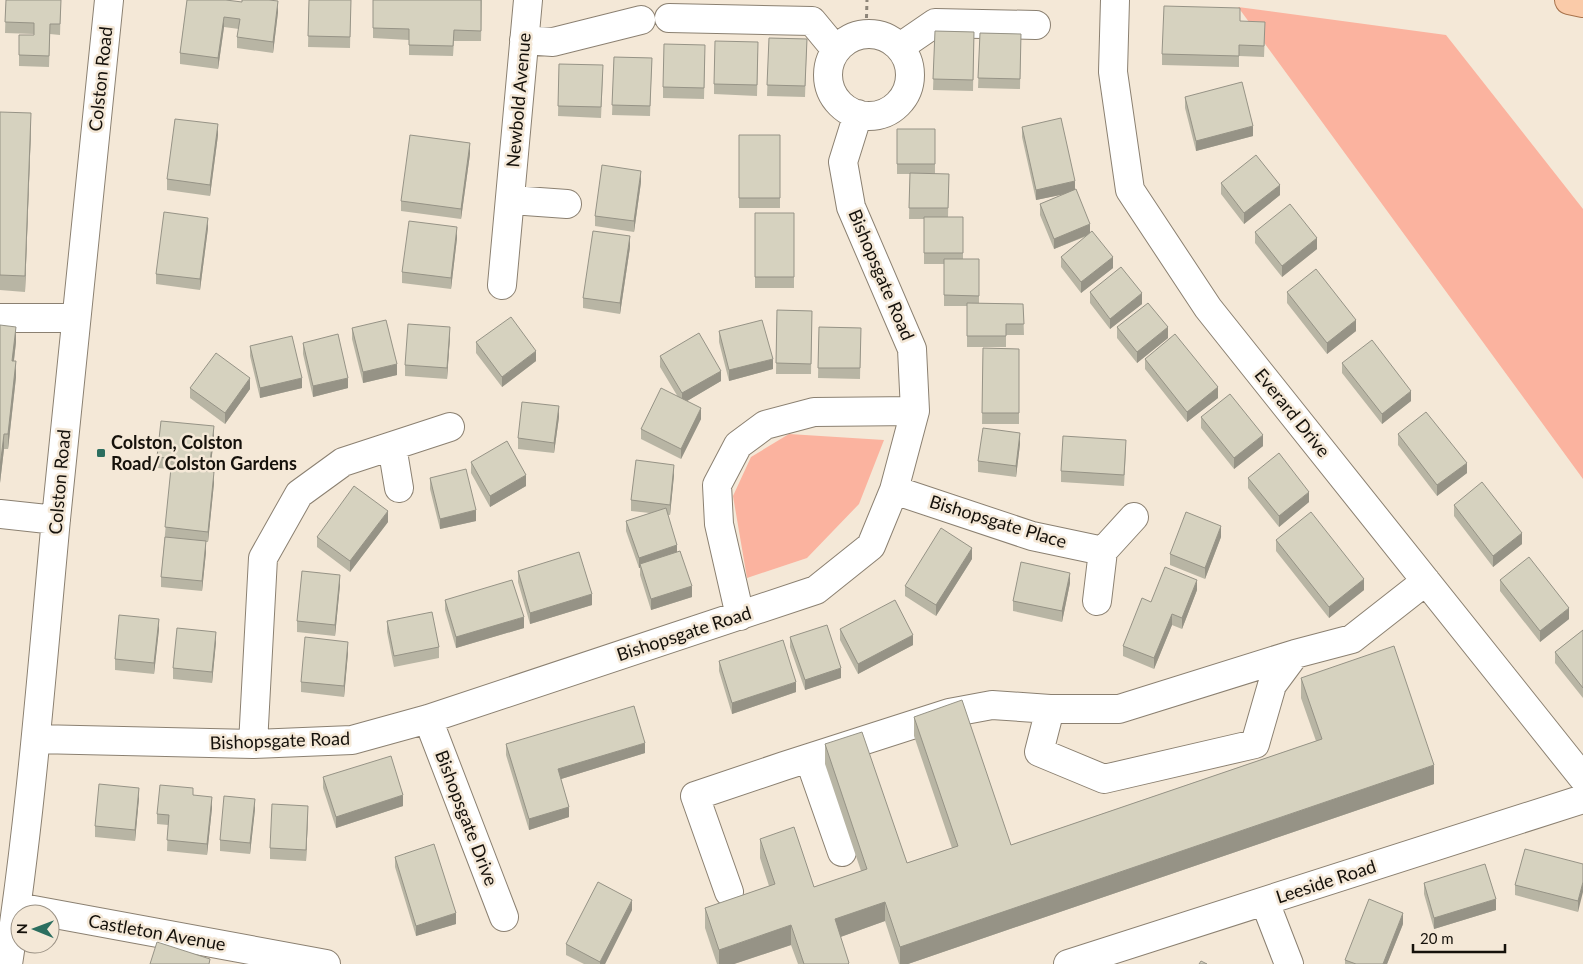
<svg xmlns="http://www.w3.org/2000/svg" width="1583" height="964" viewBox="0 0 1583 964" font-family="Lato,sans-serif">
<rect width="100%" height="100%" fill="#f4e8d7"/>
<path fill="#fbb39f" d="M1238 7 1446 35 1583 209V479Z
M789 434 884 440 859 504 807 558 747 578 733 496 751 457Z"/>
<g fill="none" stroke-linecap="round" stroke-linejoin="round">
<g stroke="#8b8071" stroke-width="30">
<path id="minor" d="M1115 0 1113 72 1130 190 1208 308 1583 778
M669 18 812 21 836 50
M828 75a41 41 0 1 1 82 0a41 41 0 1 1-82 0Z
M524 40 553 42 641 20
M900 47 935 23 1036 25
M511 200 567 204
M502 285 528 0
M0 318H76
M392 446 399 488
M894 490 1032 536 1103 551
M0 514 56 520
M1097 601 1103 551 1134 517
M740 616 719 524 717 485 738 445 765 425 814 412 915 411
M1295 654 1272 685 1255 744 1104 779 1039 752 1050 709H1119L1295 654 1352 639 1426 581
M428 719 504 917
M36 739 253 744 352 740 428 719 816 590 871 546 894 490 915 411 912 349 851 207 843 162 858 114
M253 744 263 558 299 494 343 462 450 427
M809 758 842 852
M729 892 695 796 784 766 949 713 992 705 1050 709
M1265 902 1289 964
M17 907 326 964
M8 964C31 816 42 667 56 519 73 346 91 173 109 0
M1068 964 1583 799"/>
</g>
<g stroke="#a8734c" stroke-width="30">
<path id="major" d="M1569 0 1583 3"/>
</g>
<path stroke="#8d8579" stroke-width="3" stroke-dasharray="4 4" stroke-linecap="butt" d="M866 34 867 0"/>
<use href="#minor" stroke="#fff" stroke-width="28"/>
<use href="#major" stroke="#facba9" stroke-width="28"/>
</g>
<path fill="#b8b5a4" d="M6 0H61L60 35 50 34 49 67 19 66V55L34 35V34L5 33Z
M187 0H227L278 12 273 53 237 48V37L239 29 224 27 218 69 180 64V53Z
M309 0H351L350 48 308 47Z
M373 0H482L481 41H454L453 56 409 55V40L373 38Z
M1240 21 1265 32 1264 57 1239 56V67L1162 65V54Z
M935 31 974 32 973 91 933 90Z
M980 33 1021 34 1020 89 978 88Z
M769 38 807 39 805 97 767 96Z
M758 53 757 96 714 94V84Z
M705 55 704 99 663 98V87Z
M614 57 652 58 650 116 612 115Z
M559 64 603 75 601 118 558 116Z
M1185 97 1253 136 1196 151 1185 108Z
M0 112 31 129 25 292 0 290Z
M1022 127 1075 190 1090 233 1113 268 1081 293 1061 267V257L1087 236 1054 249 1040 215V204L1064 194 1036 200 1022 137Z
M897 129H935V174H949L948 217H963V259H979V303L1023 304 1024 335H1006V347H967V306H944V264H924V219H909L910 174H897Z
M218 135 210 196 167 190V179Z
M739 135H780V208H739Z
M470 154 461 219 401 211V201Z
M641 182 634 232 595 226V216Z
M1221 183 1280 195 1244 224 1221 194Z
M755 213H794V288H755Z
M208 228 200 290 156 284V274Z
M1255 232 1317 249 1282 277 1255 243Z
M457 238 451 289 402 283V272Z
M630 247 620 314 583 308V298Z
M1090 292 1142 304 1110 329 1090 303Z
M1287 292 1356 331 1327 354 1287 303Z
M777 310 812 311 811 374H776Z
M0 325 16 342 14 361 16 377 8 449H4L0 483Z
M819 327 861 328 860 379 818 378Z
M1117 327 1168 338 1137 363 1117 338Z
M352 328 397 375 363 383 352 339Z
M719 331 773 369 729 381 719 342Z
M450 337 447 379 405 376V365Z
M476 342 536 361 502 387 476 353Z
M303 343 348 388 313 397 303 354Z
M250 346 302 388 260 398 250 356Z
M983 348 1019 349V424H982Z
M660 356 721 381 687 401 701 419 681 459 641 439V429L678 397 660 367Z
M1145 359 1218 398 1187 422 1145 369Z
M1342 363 1411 401 1382 424 1342 373Z
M190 388 250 389 225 424 190 398Z
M559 417 554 453 518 449V438Z
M1201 417 1263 446 1234 469 1201 428Z
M1398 434 1467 473 1437 496 1398 445Z
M214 437 210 472 214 483 208 542H206V552L202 591 161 587V577L171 469 157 468V457Z
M1020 444 1016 477 978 472V461Z
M1126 450 1124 486 1061 482V471Z
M471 462 526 486 490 507 471 473Z
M674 475 670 515H668L677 552 692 597 651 610 640 575V568H639L626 531V521L650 513 631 511V500Z
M430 478 476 521 440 529 430 489Z
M1248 478 1309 502 1279 527 1248 488Z
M1454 505 1522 544 1493 567 1454 516Z
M388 522 350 572 317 547V537Z
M1221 537 1205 579 1170 565V554Z
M1276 540 1364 590 1329 618 1276 551Z
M972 559 936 616 905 596V586Z
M518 571 592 605 530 624 518 582Z
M1500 580 1569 619 1540 642 1500 591Z
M1070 583 1062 622 1013 611V601Z
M340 585 335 636 297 632V621Z
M1197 590 1182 629 1172 625 1154 669 1123 656V646L1151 602Z
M445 600 524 628 456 648 445 610Z
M387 621 439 647V658L394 667 387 632Z
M159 629 154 674 115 670V659Z
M840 629 913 645 858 674 840 640Z
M1583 630V698L1555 663V652Z
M790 637 841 678 805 690 790 647Z
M216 642 212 683 173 679V668Z
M348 653 344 697 301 692V682Z
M719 661 796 692 732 714 719 671Z
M1301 678 1434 784 908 964H899L885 921 840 937 849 964H798L791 945 734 964H717L705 928V908L769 886 760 858V839L814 887 861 871 825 764V744L907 863 952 848 914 736V717L1011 845 1316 741 1301 698Z
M506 744 645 753 561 779 569 817 529 830 506 755Z
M323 777 403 806 336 828 323 788Z
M193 795 212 808 207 855 167 851 168 825 157 824V814Z
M139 798 135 841 95 837V826Z
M255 809 250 854 220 851V840Z
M308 816 306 861 270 859V848Z
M395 857 456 924 416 936 395 867Z
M1583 864 1578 912 1515 895V885Z
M1424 883 1496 910 1434 929 1424 894Z
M632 910 605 964H584L566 955V944Z
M1403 924 1387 964H1345V960Z"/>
<path fill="#969386" d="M278 1V12L273 53V42Z
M224 17V27L218 69V58Z
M31 113V129L25 292V276Z
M218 124V135L210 196V185Z
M1253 126V136L1196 151V141Z
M470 143V154L461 219V209Z
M641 171V182L634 232V221Z
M1075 181V192L1036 200V190Z
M1280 185V195L1244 224V213Z
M208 218V228L200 290V279Z
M1090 224V234L1054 249V239Z
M457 227V238L451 289V278Z
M630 236V247L620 314V303Z
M1317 238V249L1282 277V266Z
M1113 257V268L1081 293V282Z
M1142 293V304L1110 329V319Z
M1356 320V331L1327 354V343Z
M16 327V342L12 376V361Z
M450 327V337L447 379V368Z
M1168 327V338L1137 363V352Z
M536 351V361L502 387V377Z
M773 359V369L729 381V370Z
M16 361V377L8 449V434Z
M397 364V375L363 383V372Z
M721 371V381L682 404V393Z
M250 378V389L225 424V413Z
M302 378V388L260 398V388Z
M348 378V388L313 397V386Z
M1218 387V398L1187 422V412Z
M1411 391V401L1382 424V414Z
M559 406V417L554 453V443Z
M701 408V419L681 459V449Z
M214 426V437L210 473V463Z
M1020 433V444L1016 477V466Z
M4 434V449L0 483V467Z
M1263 435V446L1234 469V458Z
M1467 463V473L1437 496V485Z
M674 465V475L670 515V505Z
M214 472V483L208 542V532Z
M526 475V486L490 507V496Z
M1309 492V502L1279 527V516Z
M476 510V521L440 529V519Z
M388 511V522L350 572V561Z
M1221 526V537L1205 579V568Z
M1522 533V544L1493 567V556Z
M206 541V552L202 591V581Z
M677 545V556L640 564V568H639V558Z
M972 548V559L936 616V605Z
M1070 573V583L1062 622V611Z
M340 575V585L335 636V625Z
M1364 579V590L1329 618V607Z
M1197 580V590L1182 629V618Z
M692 586V597L651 610V599Z
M592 594V605L530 624V613Z
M1569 608V619L1540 642V631Z
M1172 614V625L1154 669V658Z
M524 617V628L456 648V637Z
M159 619V629L154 674V663Z
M216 632V642L212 683V672Z
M913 635V645L858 674V664Z
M348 642V653L344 697V686Z
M841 668V678L805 690V680Z
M796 682V692L732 714V703Z
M645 743V753L558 780V769Z
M1434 765V784L908 964H900V947Z
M139 788V798L135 841V830Z
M403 795V806L336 828V817Z
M212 797V808L207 855V844Z
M255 799V809L250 854V843Z
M308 806V816L306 861V850Z
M569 807V817L529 830V819Z
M1583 882V892L1578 912V901Z
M1496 899V910L1434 929V918Z
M632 900V910L605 964H600V962Z
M885 902V921L835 939V919Z
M456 913V924L416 936V926Z
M1403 913V924L1387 964H1383Z
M791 925V945L734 964H719V950Z"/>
<path fill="#d6d2bf" stroke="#969386" d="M6 0H61L60 24H50L49 56 19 55V35H34V23L5 22Z
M187 0H226L242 2V0H269L278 1 273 42 237 37 240 19 224 17 218 58 180 53Z
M309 0H351L350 37 308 36Z
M373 0H481V31L454 30 453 46 409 45V29L373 28Z
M1164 6 1240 8V21L1265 22 1264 46 1239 45V56L1162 54Z
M935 31 974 32 973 80 933 79Z
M980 33 1021 34 1020 79 978 78Z
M769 38 807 39 805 86 767 85Z
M715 41 758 42 757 85 714 84Z
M664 44 705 45 704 88 663 87Z
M614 57 652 58 650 106 612 105Z
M559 64 603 65 601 107 558 106Z
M1242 82 1253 126 1196 141 1185 97Z
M0 112 31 113 25 276 0 275Z
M1061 118 1075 181 1036 190 1022 127Z
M175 119 218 124 210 185 167 179Z
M897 129H935V164H897Z
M410 135 470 143 461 209 401 201Z
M739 135H780V198H739Z
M1256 155 1280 185 1244 213 1221 183Z
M602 165 641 171 634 221 595 216Z
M910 173 949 174 948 208H909Z
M1076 189 1090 224 1054 239 1040 204Z
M1290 204 1317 238 1282 266 1255 232Z
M164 212 208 218 200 279 156 274Z
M755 213H794V277H755Z
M924 217H963V253H924Z
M409 221 457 227 451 278 402 272Z
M593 231 630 236 620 303 583 298Z
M1092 231 1113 257 1081 282 1061 257Z
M944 259H979V296L944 295Z
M1121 267 1142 293 1110 319 1090 292Z
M1316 269 1356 320 1327 343 1287 292Z
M967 303 1023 304 1024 324H1006V336H967Z
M1148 303 1168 327 1137 352 1117 327Z
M777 310 812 311 811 364 776 363Z
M511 317 536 351 502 377 476 342Z
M386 320 397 364 363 372 352 328Z
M762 320 773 359 729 370 719 331Z
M408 324 450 327 447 368 405 365Z
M0 325 16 327 12 361H16L8 434H4L0 467Z
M819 327 861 328 860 368H818Z
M699 333 721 371 682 393 660 356Z
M338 334 348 378 313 386 303 343Z
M1175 334 1218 387 1187 412 1145 359Z
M292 336 302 378 260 388 250 346Z
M1372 340 1411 391 1382 414 1342 363Z
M983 348 1019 349V413H982Z
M216 353 250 378 225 413 190 388Z
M661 388 701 408 681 449 641 429Z
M1230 394 1263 435 1234 458 1201 417Z
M522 402 559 406 554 443 518 438Z
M1426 412 1467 463 1437 485 1398 434Z
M161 421 214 426 210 463 157 457Z
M983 428 1020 433 1016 466 978 461Z
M1063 436 1126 440 1124 475 1061 471Z
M507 441 526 475 490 496 471 462Z
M1279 453 1309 492 1279 516 1248 478Z
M636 460 674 465 670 505 631 500Z
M171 468 214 472 208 532 165 527Z
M466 469 476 510 440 519 430 478Z
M1482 482 1522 533 1493 556 1454 505Z
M354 486 388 511 350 561 317 537Z
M666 508 677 545 639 558 626 521Z
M1186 512 1221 526 1205 568 1170 554Z
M1311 512 1364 579 1329 607 1276 540Z
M941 528 972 548 936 605 905 586Z
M165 537 206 541 202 581 161 577Z
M680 551 692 586 651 599 640 564Z
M579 552 592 594 530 613 518 571Z
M1529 557 1569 608 1540 631 1500 580Z
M1021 562 1070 573 1062 611 1013 601Z
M1165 567 1197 580 1182 618 1172 614 1154 658 1123 646 1142 598 1151 602Z
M302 571 340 575 335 625 297 621Z
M512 580 524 617 456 637 445 600Z
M895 600 913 635 858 664 840 629Z
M432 612 439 647 394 656 387 621Z
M119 615 159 619 154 663 115 659Z
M827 625 841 668 805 680 790 637Z
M177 628 216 632 212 672 173 668Z
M1583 630V688L1555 652Z
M305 637 348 642 344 686 301 682Z
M783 640 796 682 732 703 719 661Z
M1394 646 1434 765 900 947 885 902 835 919 849 963 848 964H804L791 925 719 950 705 908 775 884 760 839 794 827 814 887 867 869 825 744 862 732 907 863 958 846 914 717 962 700 1011 845 1322 739 1301 678Z
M634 706 645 743 558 769 569 807 529 819 506 744Z
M391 756 403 795 336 817 323 777Z
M99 784 139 788 135 830 95 826Z
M160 785 193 788V795L212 797 207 844 167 840 169 815 157 814Z
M224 796 255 799 250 843 220 840Z
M272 804 308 806 306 850 270 848Z
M434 844 456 913 416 926 395 857Z
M1525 849 1583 864V882L1578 901 1515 885Z
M1485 864 1496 899 1434 918 1424 883Z
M598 882 632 900 600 962 566 944Z
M1369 899 1403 913 1383 964H1356L1345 960Z
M157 942 210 959 209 964H150Z
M1201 961 1207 964H1199Z"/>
<rect fill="#2b6e5f" stroke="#f4e8d7" stroke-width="2" x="96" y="448" width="10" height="10" rx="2.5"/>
<g text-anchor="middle" stroke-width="5" stroke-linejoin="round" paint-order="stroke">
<g font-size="18" fill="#15110b" stroke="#f4e8d7">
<text transform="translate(101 79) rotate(-84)" y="6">Colston Road</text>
<text transform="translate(519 100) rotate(-85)" y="6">Newbold Avenue</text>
<text transform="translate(881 275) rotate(67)" y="6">Bishopsgate Road</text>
<text transform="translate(1292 413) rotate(51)" y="6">Everard Drive</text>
<text transform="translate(60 482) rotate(-85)" y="6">Colston Road</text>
<text transform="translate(998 522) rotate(17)" y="6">Bishopsgate Place</text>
<text transform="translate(684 634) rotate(-18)" y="6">Bishopsgate Road</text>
<text transform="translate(280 741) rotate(-2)" y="6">Bishopsgate Road</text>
<text transform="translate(466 818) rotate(69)" y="6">Bishopsgate Drive</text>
<text transform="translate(1326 882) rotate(-18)" y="6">Leeside Road</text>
<text transform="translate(157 933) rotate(10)" y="6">Castleton Avenue</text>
</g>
<g font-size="18" font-weight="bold" fill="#15110b" stroke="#f4e8d7" text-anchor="start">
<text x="111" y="449">Colston, Colston<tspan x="111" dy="21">Road/ Colston Gardens</tspan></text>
</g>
</g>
<g transform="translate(35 929) rotate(271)"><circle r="24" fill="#f4e8d7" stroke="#9b9285"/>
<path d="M0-4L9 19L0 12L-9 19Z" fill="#2b6e5f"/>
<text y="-8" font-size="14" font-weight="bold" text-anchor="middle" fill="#15110b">N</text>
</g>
<path d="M1413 944v8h92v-8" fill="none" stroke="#15110b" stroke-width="2.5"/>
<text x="1420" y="944" font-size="15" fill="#15110b" stroke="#f4e8d7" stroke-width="4" paint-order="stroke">20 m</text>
</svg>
